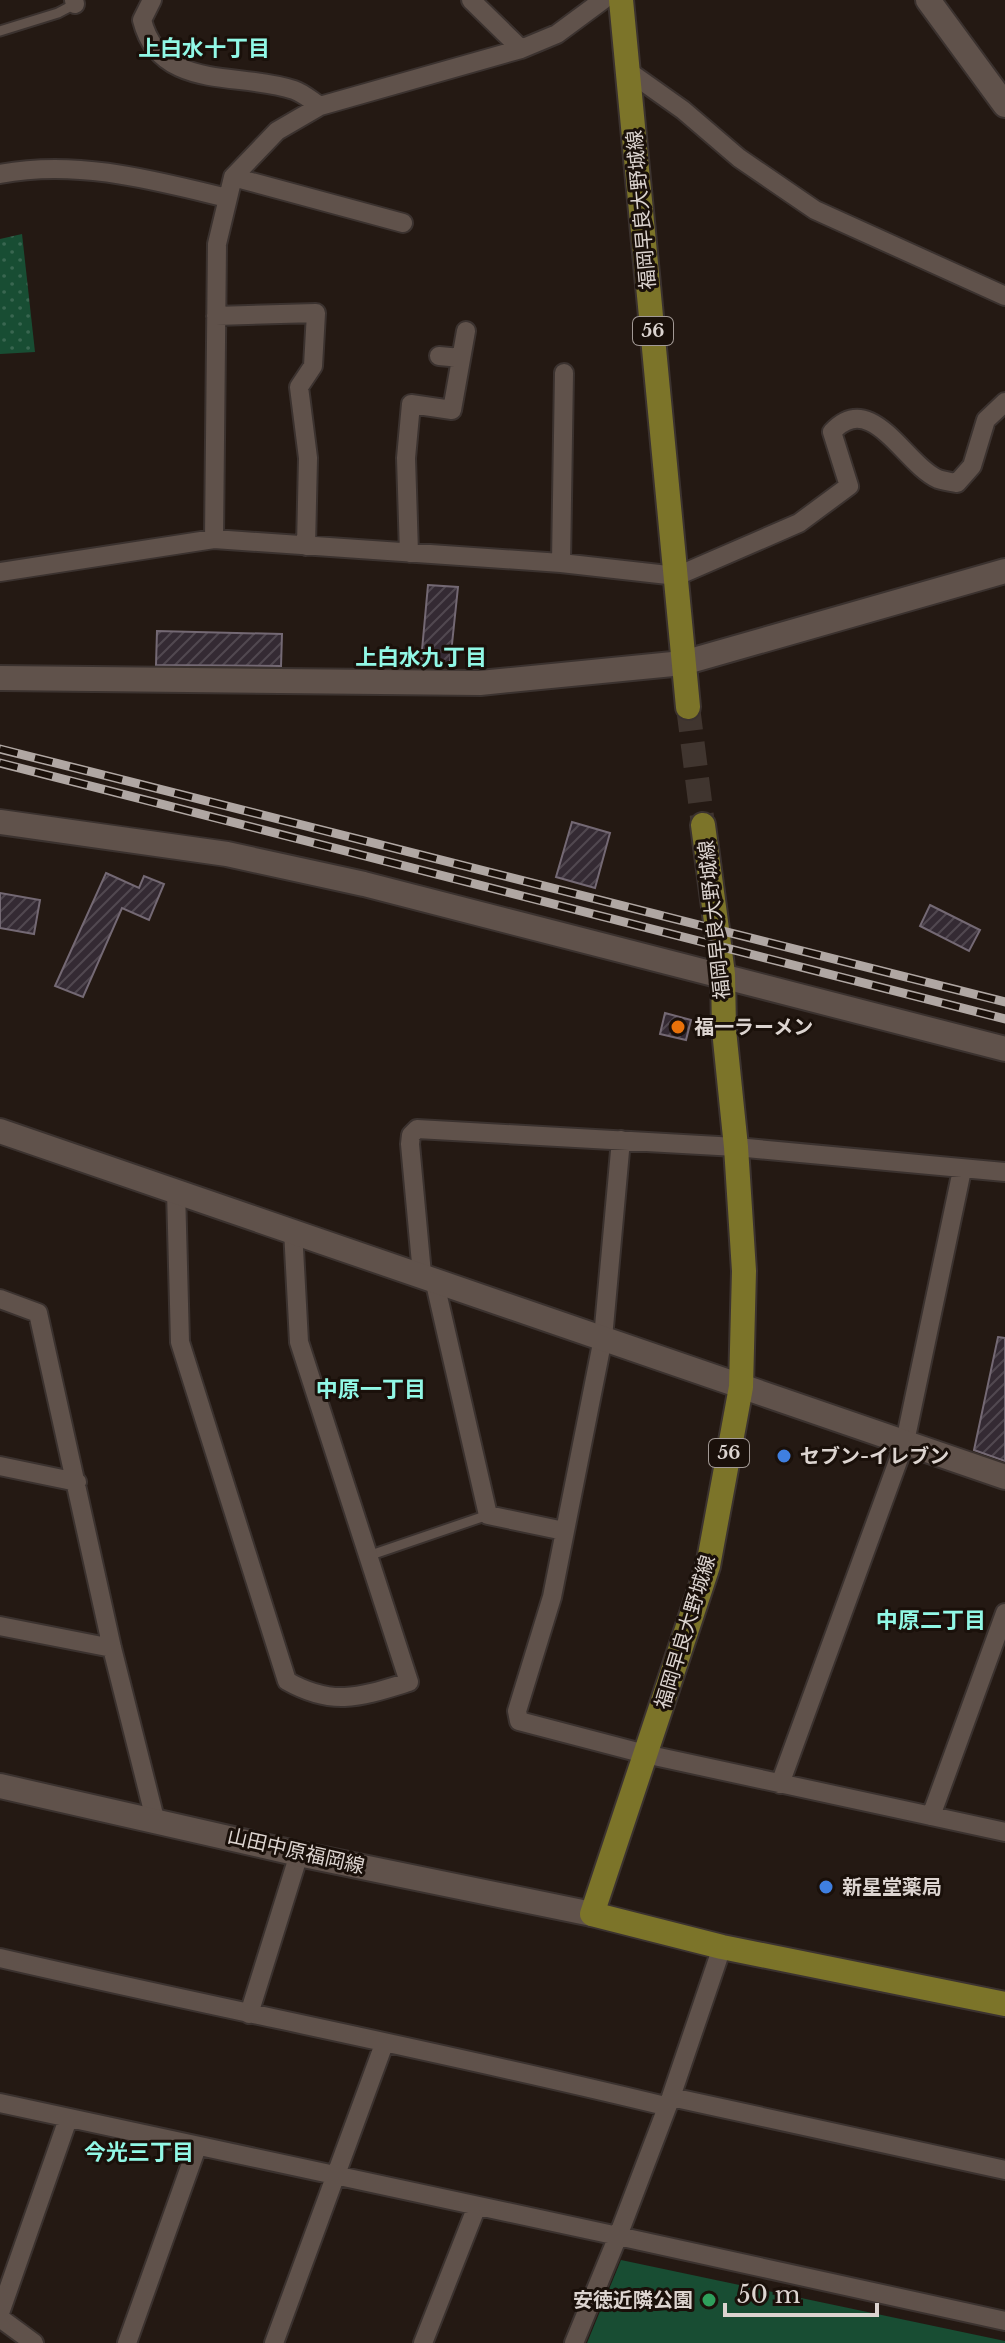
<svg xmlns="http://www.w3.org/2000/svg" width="1005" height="2343" viewBox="0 0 1005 2343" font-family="'Libre Baskerville','Noto Sans JP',serif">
<defs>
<pattern id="grass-dots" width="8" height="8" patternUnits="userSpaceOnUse" patternTransform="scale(2)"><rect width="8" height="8" fill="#184d33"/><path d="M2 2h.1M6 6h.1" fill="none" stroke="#396650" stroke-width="1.8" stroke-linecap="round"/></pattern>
<pattern id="building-hatch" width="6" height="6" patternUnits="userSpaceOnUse" patternTransform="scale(2)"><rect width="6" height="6" fill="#342a33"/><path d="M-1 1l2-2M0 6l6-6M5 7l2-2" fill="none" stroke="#514850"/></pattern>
</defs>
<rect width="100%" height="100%" fill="#241913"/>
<path fill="url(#grass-dots)" d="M22 234 35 352 0 354V239Z"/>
<path fill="#184d33" d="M621 2260 1005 2341V2343H587Z"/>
<path fill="url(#building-hatch)" stroke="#746974" stroke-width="2" d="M428 585 458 587 450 663 421 661Z
M157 631 282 634 281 666 156 665Z
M572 822 610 833 595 888 556 877Z
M106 873 139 888 144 876 164 884 149 920 122 908 83 997 55 986Z
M0 893 40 900 34 934 0 928Z
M930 905 980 930 969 951 920 926Z
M665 1013 691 1020 686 1040 660 1034Z
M998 1337 1005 1338V1461L974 1450Z"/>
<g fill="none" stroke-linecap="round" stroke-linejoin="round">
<path stroke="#40352f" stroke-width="24" stroke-dasharray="24 12" stroke-linecap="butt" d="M688 707 703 825"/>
<g stroke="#3b322f" stroke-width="13">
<path id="service" d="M0 31 58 13 75 4
M368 1556 488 1515"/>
</g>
<g stroke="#3b322f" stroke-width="22">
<path id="minor" d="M74 0 75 4
M152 0 142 20C160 92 238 71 294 90 303 93 312 101 320 106
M471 0 521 49
M628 71 683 110 739 158 815 210 1005 296
M0 174C76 159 153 180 227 198
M233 177 403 223
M216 316 316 313 313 366 299 387 308 458 306 546
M439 356 461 358
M214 539 217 244 233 177 277 131 320 106 521 49 557 34 603 0
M409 553 406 458 411 404 452 410 466 331
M561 563 564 373
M0 572 214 539 561 563 677 576 799 523 849 486 832 432C872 389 904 464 938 479 944 481 951 482 957 483L972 466 986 420 1005 402
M621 1140 603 1338 552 1597 517 1711 519 1721 645 1754 1005 1832
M176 1190 180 1342 287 1681C333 1707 360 1697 409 1682L299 1342 293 1230
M422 1274 410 1144 411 1135 417 1129 736 1147 1005 1172
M434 1279 488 1515 564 1531
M0 1299 38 1313 112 1648 155 1819
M0 1466 77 1482
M0 1626 112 1648
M780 1784 905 1442 962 1170
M931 1816 1005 1613
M722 1947 671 2097 618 2236 1005 2321
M0 1958C221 2009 444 2052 665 2106
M249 2014 299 1854
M671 2097 1005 2170
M0 2103 618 2236 574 2343
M0 2313 68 2119
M0 2318 34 2343
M127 2343 197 2147
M274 2343 384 2044
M423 2343 477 2206"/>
</g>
<g stroke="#3b322f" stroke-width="28">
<path id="tertiary" d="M928 0 1005 105
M0 678 480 683 683 663 1005 571
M0 822 227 854 364 884 1005 1049
M0 1131 1005 1477"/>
</g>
<g stroke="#3b322f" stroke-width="28">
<path id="secondary" d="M0 1786 299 1854 592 1914"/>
</g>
<g stroke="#3b322f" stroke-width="28">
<path id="primary" d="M621 0 688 707
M703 825 723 974 724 1030 736 1147 744 1271 741 1387 708 1566 592 1914 722 1947 1005 2004"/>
</g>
<use href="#service" stroke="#60524b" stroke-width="9"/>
<use href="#minor" stroke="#60524b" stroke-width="18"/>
<use href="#tertiary" stroke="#60524b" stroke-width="24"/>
<use href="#secondary" stroke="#60524b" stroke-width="24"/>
<use href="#primary" stroke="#7c7429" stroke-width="24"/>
<g stroke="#b0a7a3" stroke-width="9">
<path id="rail" d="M0 749 1005 1002
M0 763 1005 1019"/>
</g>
<use href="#rail" stroke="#1a100a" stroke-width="6" stroke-dasharray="18" stroke-linecap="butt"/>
</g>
<circle fill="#e8710a" stroke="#1a100a" stroke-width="3" cx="678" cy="1027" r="8"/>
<g fill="#3f7fe0" stroke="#1a100a" stroke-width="3">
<circle cx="784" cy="1456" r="8"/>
<circle cx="826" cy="1887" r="8"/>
</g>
<circle fill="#2e9e5b" stroke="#1a100a" stroke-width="3" cx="709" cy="2300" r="8"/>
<g text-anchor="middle" stroke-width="6" stroke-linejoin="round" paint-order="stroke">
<g fill="#1a100a" stroke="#a29995" stroke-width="2">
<rect x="633" y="317" width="40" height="28" rx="6"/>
<rect x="709" y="1439" width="40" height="28" rx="6"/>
</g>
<g font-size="18" font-weight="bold" fill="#dcd4d0">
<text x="653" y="337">56</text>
<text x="729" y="1459">56</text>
</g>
<g font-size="20" fill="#dcd4d0" stroke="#1a100a">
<text transform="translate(641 210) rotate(-95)" y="7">福岡早良大野城線</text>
<text transform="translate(714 920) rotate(-96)" y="7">福岡早良大野城線</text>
<text transform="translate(685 1632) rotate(-73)" y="7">福岡早良大野城線</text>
<text transform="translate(296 1851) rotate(13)" y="7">山田中原福岡線</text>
</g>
<g font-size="20" font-weight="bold" fill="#dcd4d0" stroke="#1a100a" text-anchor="start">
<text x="694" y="1034">福一ラーメン</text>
<text x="800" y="1463">セブン-イレブン</text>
<text x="842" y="1894">新星堂薬局</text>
<text x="693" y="2307" text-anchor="end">安徳近隣公園</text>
</g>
<g font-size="22" font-weight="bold" fill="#91f8e6" stroke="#1a100a">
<text x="204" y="56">上白水十丁目</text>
<text x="421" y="665">上白水九丁目</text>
<text x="371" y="1397">中原一丁目</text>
<text x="931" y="1628">中原二丁目</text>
<text x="139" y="2160">今光三丁目</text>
</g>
</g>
<path d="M725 2303v12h152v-12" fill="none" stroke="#dcd4d0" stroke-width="4"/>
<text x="737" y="2303" font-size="24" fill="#dcd4d0" stroke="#1a100a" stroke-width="6" paint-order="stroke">50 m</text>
</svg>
